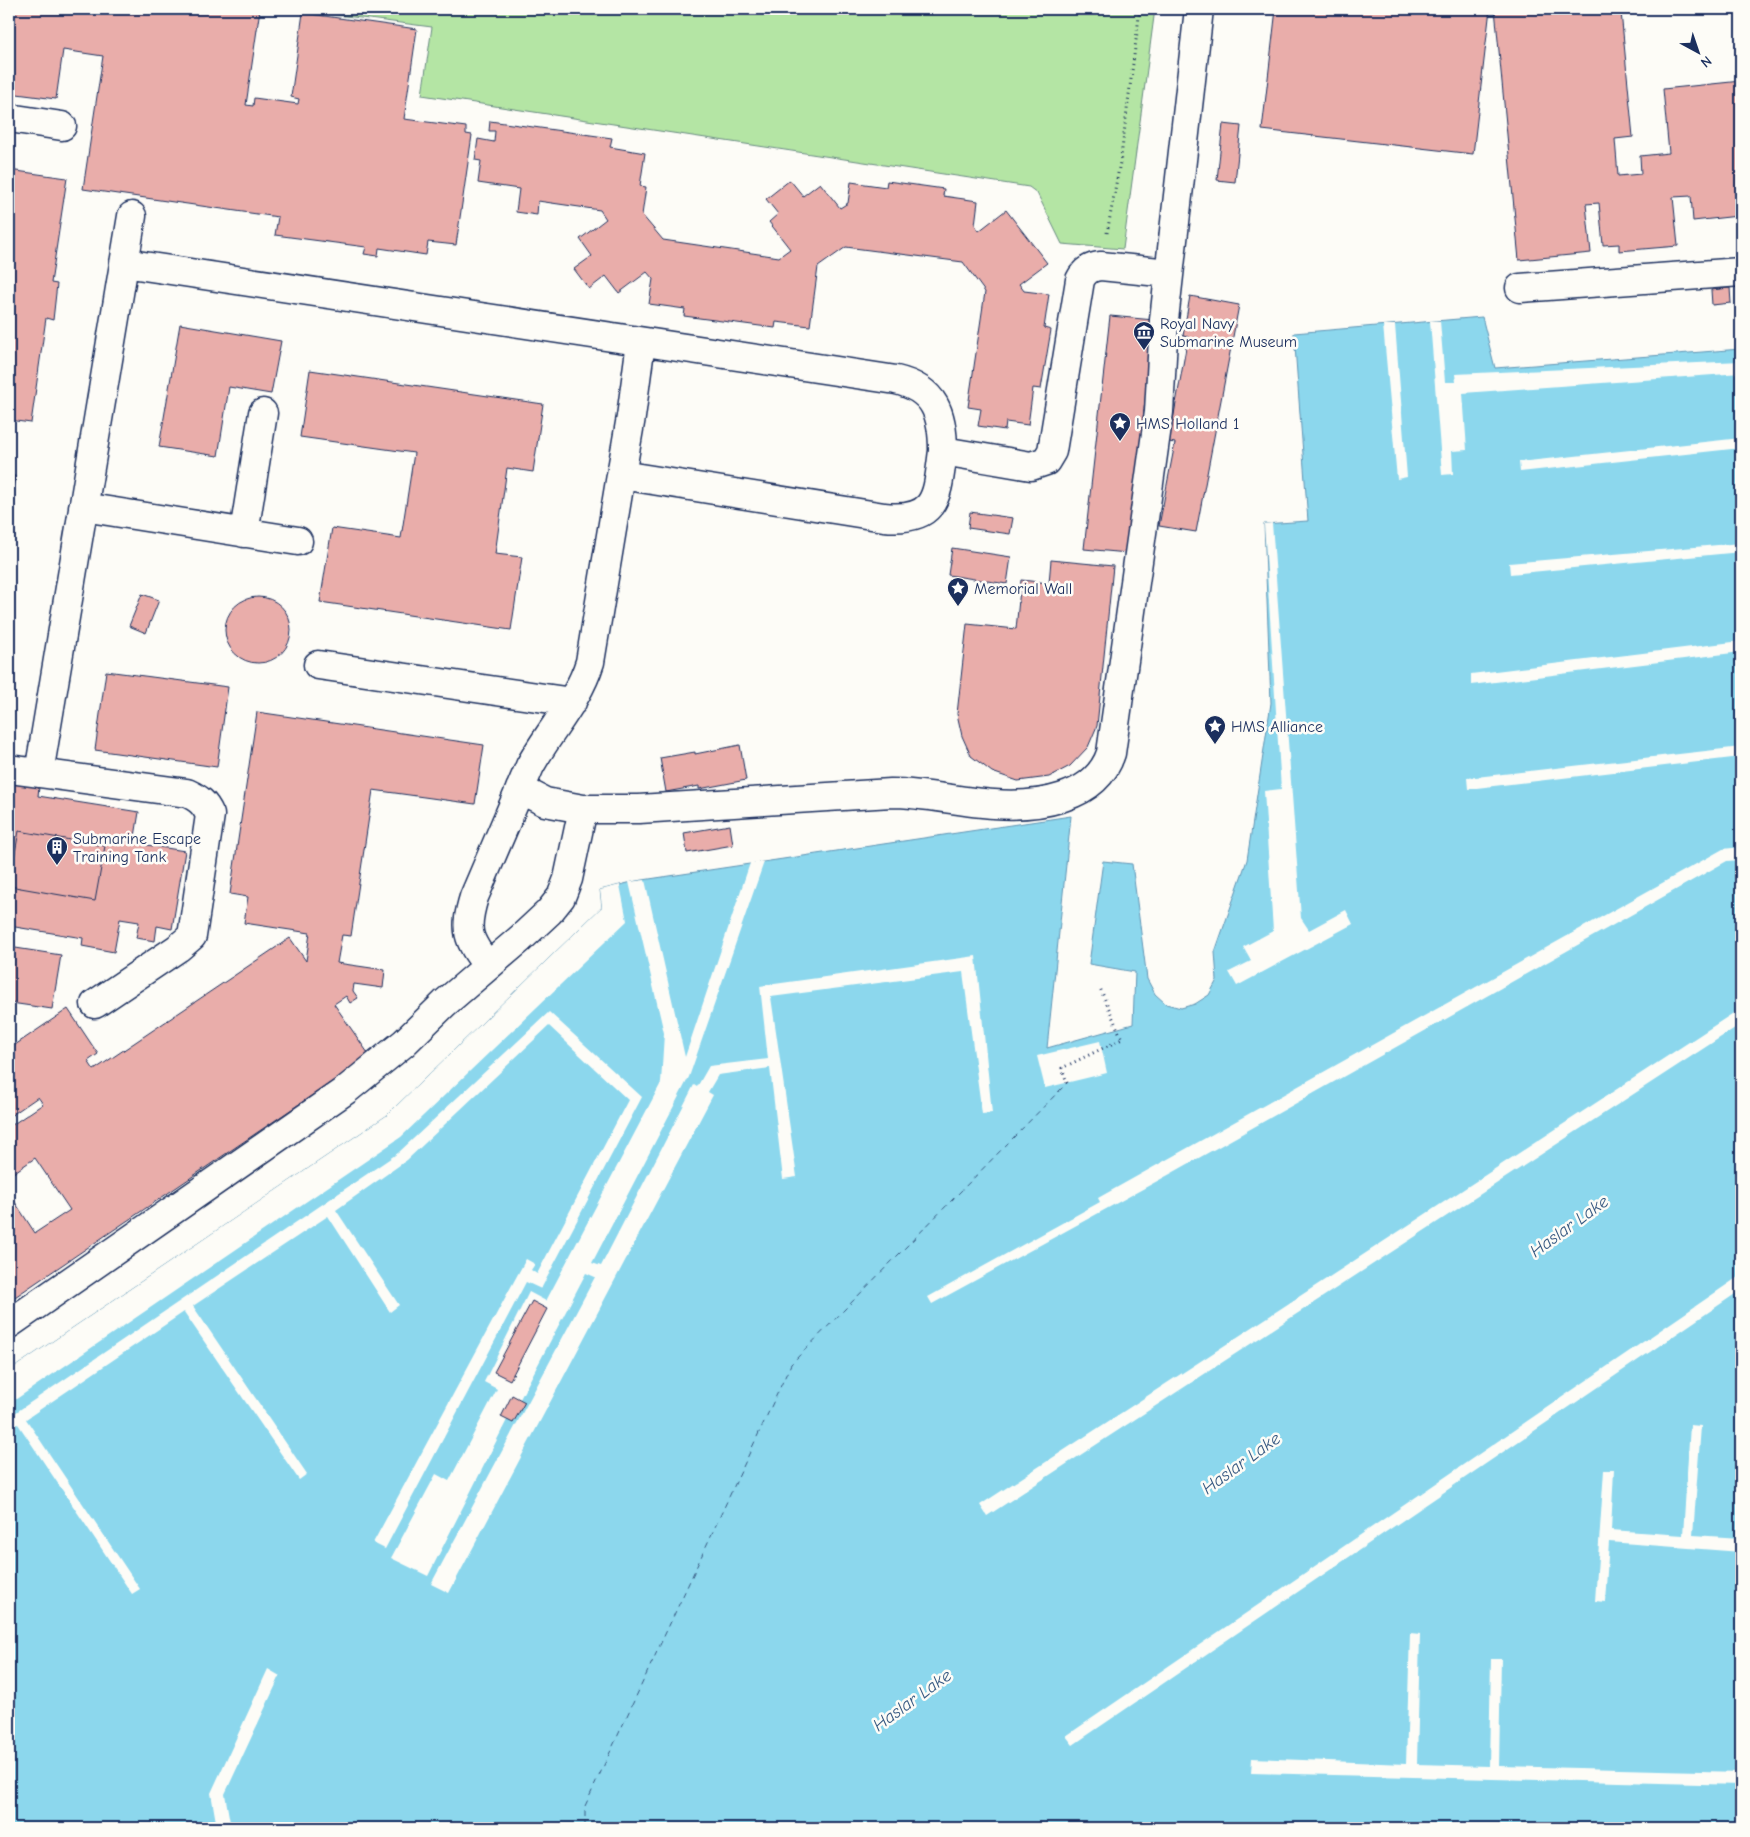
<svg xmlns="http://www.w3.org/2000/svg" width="1750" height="1837" viewBox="0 0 1750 1837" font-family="'Comic Neue',sans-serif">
<rect width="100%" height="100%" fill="#fdfcf7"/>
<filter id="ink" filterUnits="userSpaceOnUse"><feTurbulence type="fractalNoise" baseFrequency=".02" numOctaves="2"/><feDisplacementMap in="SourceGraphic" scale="10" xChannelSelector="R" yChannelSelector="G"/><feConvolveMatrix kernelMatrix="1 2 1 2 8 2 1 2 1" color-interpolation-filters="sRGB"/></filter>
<g filter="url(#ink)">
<path fill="#b4e5a4" stroke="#688a81" d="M290 9H1155L1123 249 1062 244 1037 193 1029 187 422 95 432 27Z"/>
<path fill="#8cd7ed" stroke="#5f94b4" d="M1482 317 1495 368 1741 349V1828H9V1371L386 1116 602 907 600 890 636 881 1071 816 1047 1048 1133 1024 1135 972 1089 964 1103 861 1132 864 1147 979 1155 994 1166 1004 1181 1008 1195 1004 1209 995 1217 980 1215 952 1247 860 1271 703 1264 524 1308 521 1294 333Z"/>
<path fill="#fdfcf7" d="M1430 321H1440L1445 382H1456L1455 374 1741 361V373L1463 393 1467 450 1452 451 1453 474 1442 475Z
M1383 325H1395L1407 477 1397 479Z
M1741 438V448L1520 472 1519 462Z
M1272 523 1301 918 1309 930 1346 910 1353 924 1237 986 1229 972 1251 961 1243 947 1273 931 1264 791 1281 789 1264 524Z
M1741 543V552L1510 574 1509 563Z
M1741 641V652L1471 685V674Z
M1741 747V757L1468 789 1467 778Z
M1741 847V860L1727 861 1172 1173 932 1304 928 1297 1100 1202 1098 1198 1723 849Z
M764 862 689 1077 592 1263 601 1266 694 1085 697 1087 709 1066 768 1059 760 986 976 956 992 1113 982 1114 963 972 771 997 797 1177 783 1179 770 1068 718 1075 708 1092 713 1095 449 1593 431 1584 595 1277 586 1273 520 1399 525 1402 513 1423 507 1420 428 1576 391 1558 436 1474 449 1481 497 1389 484 1382 529 1292 546 1301 661 1083 664 1033 629 882 645 880 685 1057 750 863Z
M620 885 627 921 401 1137 9 1404V1371L386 1116 602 907 600 890Z
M1741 1008V1024L987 1516 980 1505Z
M549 1012 642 1097 541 1289 526 1282 385 1549 373 1543 526 1259 535 1264 531 1270 537 1274 628 1100 549 1026 407 1160 336 1210 399 1305 390 1312 328 1216 193 1306 307 1474 299 1480 184 1312 26 1419 140 1589 132 1594 18 1424 11 1428 9 1432V1417L398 1153Z
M1100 1041 1107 1073 1045 1088 1037 1056Z
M1741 1275V1290L1073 1745 1066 1736Z
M1690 1425 1701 1426 1693 1535 1741 1538V1552L1609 1542 1605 1602 1595 1601 1604 1470H1614L1611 1530 1683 1535Z
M1410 1633 1420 1634 1417 1764 1489 1766 1491 1658H1501L1499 1766 1741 1772V1785L1251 1773 1252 1758 1406 1764Z
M268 1669 280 1676 225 1794 231 1828H217L211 1793Z"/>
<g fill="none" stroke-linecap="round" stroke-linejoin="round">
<path stroke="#375982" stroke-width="1" stroke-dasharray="6 5" stroke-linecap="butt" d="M585 1828V1806L791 1364 1067 1083"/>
</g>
<path fill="#e9adaa" stroke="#1b2f5e" d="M9 9H260L246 105 253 106 254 98 298 104 299 99 291 97 303 13 417 29 404 119 466 127V134L472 135 456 245 428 242 426 255 379 248 378 256 364 254 366 247 275 235 278 217 83 189 103 56 63 50 56 99 9 93Z
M1276 9H1490L1473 154 1262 130Z
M1495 9H1605V14L1621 12 1633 137 1615 139 1618 176 1641 174 1640 156 1669 153 1663 89 1741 81V191L1735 192 1738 216 1693 221 1691 196 1673 197 1678 246 1619 251V244L1603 245 1599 203 1586 204 1591 253 1519 260Z
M490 121 612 138 610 147 645 153 640 186 646 187 642 215 663 240 779 257 790 249 769 222 778 214 766 199 790 180 803 196 820 183 840 208 848 203 851 182 886 187 887 181 944 189 943 196 978 201 975 225 979 231 1006 210 1047 263 1019 284 1024 291 1049 294 1044 328 1051 330 1041 389 1033 388 1028 425 1006 422 1005 430 978 426 981 409 968 407 985 292 963 262 846 247 818 267 810 326 776 322 775 328 684 316 685 309 649 304 653 279 647 272 619 293 606 276 589 289 574 269 592 256 580 239 606 219 600 210 538 201 537 215 516 212 519 189 478 183 481 161 475 160 478 139 494 142 495 131H489Z
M1223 124 1241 126 1235 182 1217 180Z
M9 170 67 178 51 283 57 284 53 320 46 318 31 423 9 420Z
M1730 288 1731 303 1712 305 1711 290Z
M1190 296 1239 305 1196 532 1159 526 1175 443 1169 442 1188 337 1183 336Z
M1110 316 1154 320 1128 553 1084 549Z
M180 324 281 341 271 394 229 387 218 456 159 447Z
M310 370 543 404 533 472 507 468 495 554 522 557 511 630 320 602 332 528 401 538 414 453 300 437Z
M9 475 15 476 9 517Z
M970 512 1013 518 1010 534 968 528Z
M952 548 1011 557 1007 584 948 575Z
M1051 560 1113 566 1097 726 1088 747 1070 766 1049 777 1018 781 992 772 971 756 962 736 957 714 967 624 1016 629 1021 580 1049 583Z
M142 594 159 600 146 633 129 626Z
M225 630a33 33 0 1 1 66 0a33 33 0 1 1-66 0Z
M106 671 228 687 217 767 95 750Z
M257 712 484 745 475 804 373 790 351 936 342 935 337 963 385 970 383 988 354 984 353 991 358 998 350 1003 346 996 334 1004 370 1056 9 1301V1193L35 1233 70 1210 35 1158 9 1176V1127L43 1104 38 1097 9 1117V1049L68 1009 98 1054 88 1061 94 1070 290 938 306 961 310 933 244 923 248 897 230 894Z
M740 745 746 780 699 789V786L666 792 660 758 695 752V754Z
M9 782 39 787 38 796 139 812 134 843 185 851 172 929 157 926 155 941 136 938 139 922 120 919 114 952 82 946 83 938 9 926Z
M730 825 733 845 687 853 684 833Z
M19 831 105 846 95 901 9 886Z
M9 947 61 955 52 1009 11 1003 9 1013Z
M532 1301 547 1309 510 1380 494 1372Z
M512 1395 525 1402 513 1423 501 1417Z"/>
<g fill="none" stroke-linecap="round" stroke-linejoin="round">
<g stroke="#1b2f5e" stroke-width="31">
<path id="minor" d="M9 118 62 126
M124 263 896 380C935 389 943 414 943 451L1031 466 1046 461 1052 451 1080 280C1085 270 1091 267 1101 266L1169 273
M1520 288 1741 272
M621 475 631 417 641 342
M83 507 298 541
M244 533 263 413
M318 665 572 702
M9 769 187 793C198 798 205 803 210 815L192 936 178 948 95 1004
M39 773 132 216
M520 789 545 802 583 809
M488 966C467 939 464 930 474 897L530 766C549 731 578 701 590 662L621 475 884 517C939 522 937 494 943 451
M9 1324 346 1090 404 1043 445 1003 520 939 549 912 561 897 568 879 583 809H639L891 793C926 793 959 802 994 804 1036 807 1096 800 1111 753L1159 412 1164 320 1199 9"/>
</g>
<path stroke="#1b2f5e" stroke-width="3" stroke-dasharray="1 4" stroke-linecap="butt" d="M1107 233 1121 157 1140 9
M1067 1083 1062 1068 1122 1039 1100 988"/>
<use href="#minor" stroke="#fdfcf7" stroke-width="28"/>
</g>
</g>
<defs>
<g id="museum-pin" transform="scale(1.125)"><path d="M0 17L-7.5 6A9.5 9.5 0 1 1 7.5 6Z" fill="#1b2f5e" stroke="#fdfcf7"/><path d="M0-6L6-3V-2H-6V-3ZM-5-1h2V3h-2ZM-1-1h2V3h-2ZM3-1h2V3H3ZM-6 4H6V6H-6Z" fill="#fff"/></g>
<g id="sight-pin" transform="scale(1.125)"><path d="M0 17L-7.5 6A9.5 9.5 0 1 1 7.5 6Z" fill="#1b2f5e" stroke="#fdfcf7"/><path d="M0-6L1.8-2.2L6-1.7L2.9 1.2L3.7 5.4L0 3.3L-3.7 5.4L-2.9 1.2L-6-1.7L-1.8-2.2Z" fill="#fff"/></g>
<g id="building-pin" transform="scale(1.125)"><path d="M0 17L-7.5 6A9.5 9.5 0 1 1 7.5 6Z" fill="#1b2f5e" stroke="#fdfcf7"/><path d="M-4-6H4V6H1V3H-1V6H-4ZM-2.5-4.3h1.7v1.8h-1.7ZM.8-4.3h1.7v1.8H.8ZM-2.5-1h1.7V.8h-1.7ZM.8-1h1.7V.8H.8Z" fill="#fff"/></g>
</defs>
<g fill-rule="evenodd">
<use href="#museum-pin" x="1144" y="332"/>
<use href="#sight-pin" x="1120" y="423"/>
<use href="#sight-pin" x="958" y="588"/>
<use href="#sight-pin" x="1215" y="726"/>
<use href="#building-pin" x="57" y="847"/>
</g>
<g text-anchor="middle" stroke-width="5" stroke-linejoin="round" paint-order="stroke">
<g font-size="16" fill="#1b2f5e" stroke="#fdfcf7" text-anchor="start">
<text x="1160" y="329">Royal Navy<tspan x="1160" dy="18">Submarine Museum</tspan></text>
<text x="1136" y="429">HMS Holland 1</text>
<text x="974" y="594">Memorial Wall</text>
<text x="1231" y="732">HMS Alliance</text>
<text x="73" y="844">Submarine Escape<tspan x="73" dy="18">Training Tank</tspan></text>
</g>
<g font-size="18" font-style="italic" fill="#375982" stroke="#fdfcf7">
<text transform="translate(1569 1226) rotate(-36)" y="6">Haslar Lake</text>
<text transform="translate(1241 1463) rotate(-36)" y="6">Haslar Lake</text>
<text transform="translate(912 1700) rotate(-36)" y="6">Haslar Lake</text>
</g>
</g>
<rect width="1750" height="1837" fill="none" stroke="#fdfcf7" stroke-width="30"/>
<rect x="15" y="15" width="1720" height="1807" fill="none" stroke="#1b2f5e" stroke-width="2" filter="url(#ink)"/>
<g transform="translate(1698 52) rotate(140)" stroke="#fdfcf7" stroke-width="4" paint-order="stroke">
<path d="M0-4L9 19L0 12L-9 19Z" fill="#1b2f5e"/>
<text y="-8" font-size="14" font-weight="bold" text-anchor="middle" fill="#1b2f5e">N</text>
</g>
</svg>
